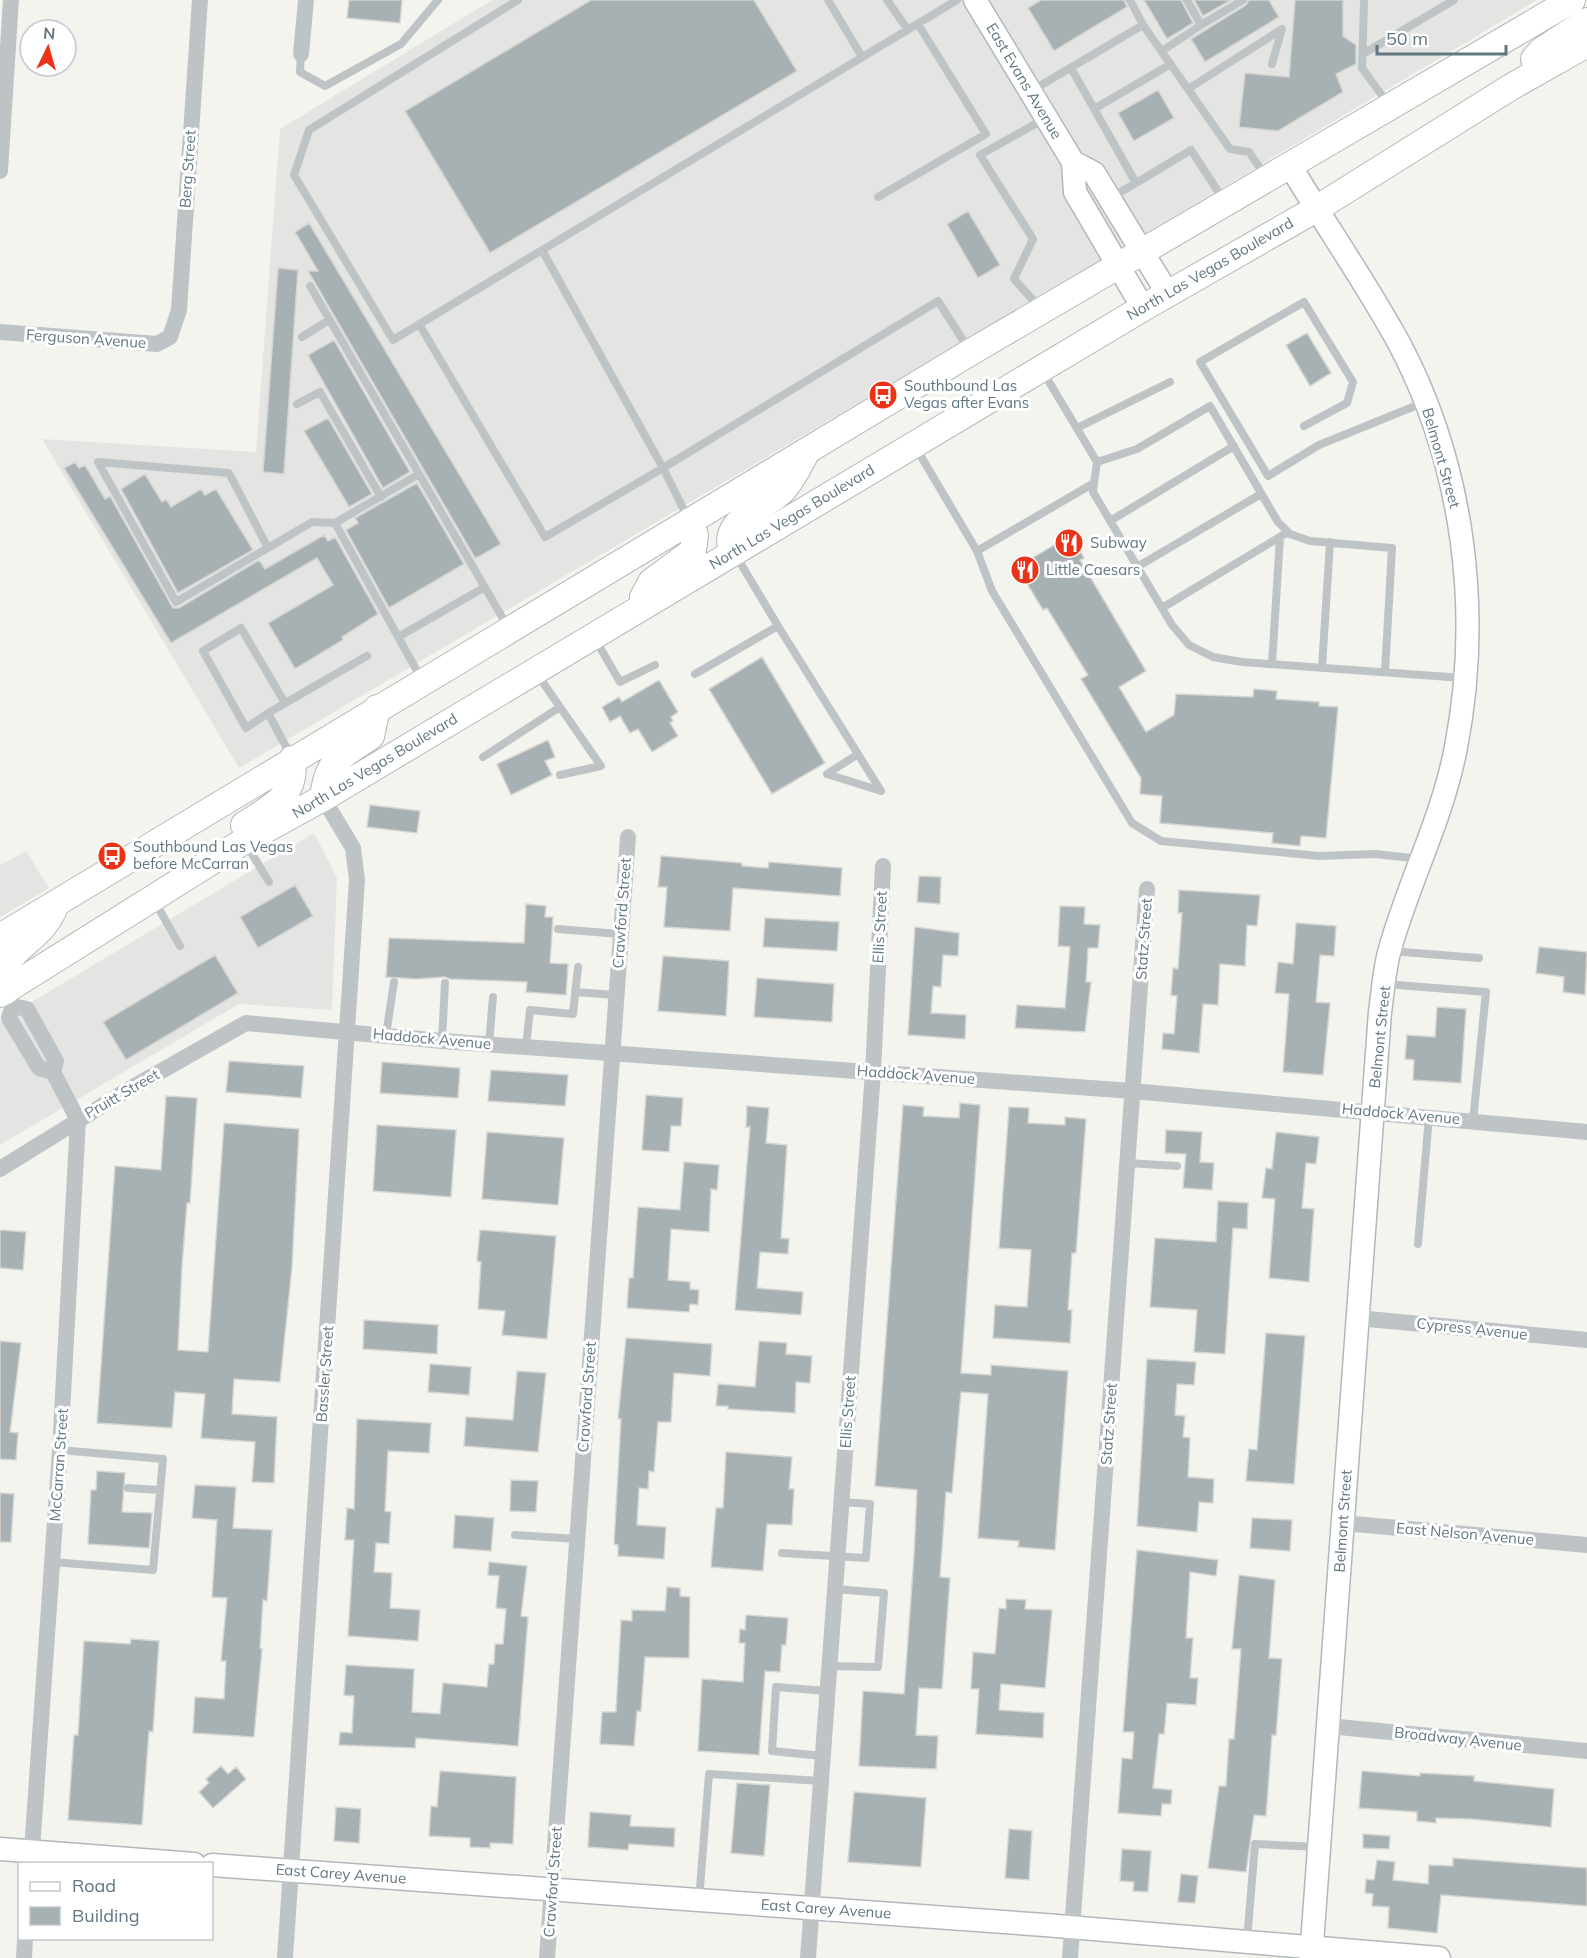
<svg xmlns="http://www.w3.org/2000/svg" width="1587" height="1958" viewBox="0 0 1587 1958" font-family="Mulish,sans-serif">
<rect width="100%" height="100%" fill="#f4f4ef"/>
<path fill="#e4e5e3" d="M492 0H1537L1096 263 239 768 42 439 256 452 280 129Z
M314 833 337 878 332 1010 239 1004 0 1145V1021Z
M26 851 49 888 0 917V865Z"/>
<path fill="#a7b1b4" stroke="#d5d5d2" stroke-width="1.5" d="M349 0H402L400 23 347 18Z
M591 0H754L797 71 490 253 405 111Z
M1041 0H1124L1127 7 1054 51 1028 8Z
M1144 0H1181L1193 23 1167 39Z
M1194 0H1231L1203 16Z
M1249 0H1269L1279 17 1205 62 1191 39 1246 5Z
M1295 0H1343V36L1356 45V64L1336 74 1343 92 1278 131 1239 127 1245 73 1289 77Z
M1158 90 1174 118 1134 141 1118 113Z
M968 211 1000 265 978 278 947 224Z
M309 223 501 544 480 556 475 558 308 271H318L295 232Z
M278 268 298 270 284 474 263 472Z
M1307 333 1331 373 1310 386 1286 345Z
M334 340 410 472 383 488 308 355Z
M328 418 372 494 349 507 304 431Z
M75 462 79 468 85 465 105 499 110 496 173 608H179L259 560 265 569 324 535 328 541 335 537 378 614 342 637 343 640 295 669 268 623 333 585 317 558 171 643 64 468Z
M145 474 162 502 166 499 171 507 201 489 205 495 216 489 253 550 178 593 121 489Z
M417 483 464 564 389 608 346 530 358 523 355 518Z
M1071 535 1084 558 1080 560 1146 671 1119 687 1146 732 1174 715 1176 694 1253 697 1254 689 1277 691 1276 699 1319 702V706L1338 707 1326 838 1301 836 1300 846 1272 843 1273 833 1160 823 1162 796 1140 794 1141 778 1081 679 1088 675 1047 608 1043 610 1017 567Z
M762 657 825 763 772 794 709 689Z
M659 680 678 712 671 717 673 721 670 723 678 736 652 752 638 729 630 733 620 716 610 722 602 707 619 697 622 702Z
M548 740 555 757 545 761 552 775 511 795 497 764Z
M370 805 420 811 417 833 367 827Z
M661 856 742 863V866L768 868 769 862 842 868 840 896 733 888 730 931 664 927 667 887H658Z
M919 876 941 877 940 904 917 902Z
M295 885 313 916 258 948 240 917Z
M1179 890 1260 895 1257 926 1247 925 1245 966 1220 964 1218 1005 1203 1004 1199 1053 1162 1049 1163 1033 1174 1034 1177 996 1171 995 1173 968 1178 969 1182 913H1178Z
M526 904 546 906 545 917H553L550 963 568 964 566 995 526 992 527 982 450 979 445 977 416 979 386 977 389 938 524 943Z
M1060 906 1085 907 1084 924 1100 925 1098 948H1088L1086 982H1091L1085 1032 1015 1028 1017 1005 1065 1008 1070 947 1058 946Z
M765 918 839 922 837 951 763 947Z
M1296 923 1336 926 1334 956 1320 955 1316 1002 1330 1003 1323 1075 1283 1072 1289 994 1275 993 1278 962 1293 964Z
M915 927 959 933 958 956 943 955 941 987 933 986 931 1013 966 1015 965 1039 908 1035Z
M1539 947 1587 952 1585 995 1563 992 1564 977 1536 973Z
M215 955 238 993 126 1060 103 1022Z
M663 956 729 961 726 1016 658 1011Z
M757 978 834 984 832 1022 754 1017Z
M1437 1007 1466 1009 1461 1083 1413 1080 1414 1060 1405 1059 1407 1035 1435 1037Z
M229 1061 304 1066 301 1098 226 1092Z
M382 1062 460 1068 458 1098 380 1093Z
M491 1070 568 1075 565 1106 488 1101Z
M646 1095 683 1098 681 1126H671L669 1152 642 1150Z
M166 1096 197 1098 190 1203H187L182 1266 178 1350 208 1352 224 1123 299 1129 292 1267 280 1382 234 1379 232 1414 277 1417 274 1483 252 1482 255 1442 201 1438 205 1394 175 1392 172 1428 97 1423 115 1166 161 1170Z
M960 1103 980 1105 961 1373 991 1375V1365L1068 1371 1055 1550 1018 1547 1019 1541 978 1538 988 1394 961 1392 952 1493 946 1492 940 1577 950 1578 942 1689 919 1688 916 1735 938 1736 936 1769 859 1766 863 1691 904 1694 914 1556 917 1490 875 1486 903 1105 924 1107 923 1116 959 1118Z
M747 1106 769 1108 766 1143 787 1145 781 1238 789 1239 788 1254 760 1252 757 1288 803 1292 801 1315 735 1310 750 1127H746Z
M1009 1107 1029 1108 1028 1123 1065 1125V1117L1086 1119 1076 1253H1072L1068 1310H1072L1070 1343 993 1338 995 1305 1027 1307 1031 1250 999 1248Z
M377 1125 456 1130 451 1197 373 1191Z
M1166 1130 1202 1132 1200 1162 1214 1163 1212 1190 1183 1188 1186 1154 1165 1153Z
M487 1132 564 1138 558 1205 482 1199Z
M1276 1132 1319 1137 1316 1164 1306 1163 1302 1208 1314 1209 1309 1282 1269 1278 1275 1199 1262 1198 1266 1168 1272 1169Z
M684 1162 719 1165 717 1190 711 1189 709 1232 671 1229 668 1280 690 1282V1289L699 1290 698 1305 690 1304 689 1312 627 1308 629 1278H633L638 1207 680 1210Z
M1218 1201 1248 1203 1247 1229 1233 1228 1225 1354 1194 1352 1197 1310 1150 1307 1155 1238 1216 1242Z
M0 1230 26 1232 23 1270 0 1268Z
M480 1230 556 1236 547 1339 502 1335 505 1311 478 1309 481 1262 477 1261Z
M364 1320 438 1325 437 1354 363 1349Z
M1266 1333 1305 1336 1294 1484 1246 1481 1249 1449 1257 1450Z
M626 1338 712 1344 710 1376 674 1373 671 1422H658L654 1472 649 1471 648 1489 639 1488 637 1525 666 1527 664 1559 618 1556V1545L614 1544 621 1419H618Z
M0 1341 21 1343 10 1432 18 1433 16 1460 0 1459Z
M759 1341 787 1343 786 1354 812 1356 810 1383 796 1382 795 1413 728 1409V1406H716L718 1384 755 1387Z
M1147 1359 1196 1362 1194 1385 1177 1384 1175 1415 1185 1416 1183 1437 1190 1438 1188 1477 1214 1479 1213 1503 1199 1502 1197 1532 1137 1526Z
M430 1364 471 1367 469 1395 428 1392Z
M517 1371 546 1373 538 1452 464 1446 466 1417 513 1420Z
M357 1419 431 1423 429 1453 388 1451 385 1511 391 1512 389 1544 376 1543 374 1572 392 1573 390 1608 420 1610 418 1641 348 1636 354 1540H345L347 1508 354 1509Z
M726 1452 792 1457 789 1489H794L792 1525 767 1524 763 1571 711 1567 716 1508H723Z
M97 1471 125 1473 122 1512 152 1513 149 1548 88 1544 91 1490H96Z
M511 1480 538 1481 536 1512 510 1511Z
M195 1485 236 1487 233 1528 272 1530 267 1601 263 1600 260 1648 262 1649 254 1737 193 1733 195 1697 224 1699 226 1661H221L227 1598 212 1597 217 1520 192 1518Z
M0 1493 14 1494 11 1542H0Z
M455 1515 494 1518 491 1551 453 1548Z
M1252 1518 1292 1520 1290 1551 1250 1548Z
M1137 1550 1218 1560 1216 1576 1190 1572 1186 1638H1193L1190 1678H1198L1196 1705 1167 1703 1164 1734H1159L1153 1788 1172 1790 1171 1804H1162L1161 1816 1118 1813 1122 1758 1132 1759 1134 1732H1123Z
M489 1562 527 1566 521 1616 528 1617 518 1746 416 1738 415 1748 339 1745 340 1732 352 1733 354 1696 344 1695 346 1665 414 1669 412 1712 440 1714 443 1683 487 1687 489 1664H494L495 1644H503L506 1609 496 1608 499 1576 488 1575Z
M1239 1575 1275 1580 1269 1658 1282 1659 1276 1735H1272L1266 1816 1254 1815 1246 1872 1208 1868 1219 1786H1226L1229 1739H1234L1241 1649H1232Z
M667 1587 680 1588V1596L690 1597 689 1658 645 1657 641 1711H637L634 1746 600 1744 602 1712H616L621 1620 632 1621V1610L665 1611Z
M1006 1599 1026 1600 1025 1609 1052 1610 1045 1688 1001 1684 999 1710 1044 1713 1043 1738 976 1734 979 1689H971L973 1652 995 1654 999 1608 1006 1609Z
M746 1615 788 1618 786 1645H782L780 1672 765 1671 759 1755 698 1751 702 1679 743 1682 745 1643H739L740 1629 745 1630Z
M131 1639 159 1641 153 1732 149 1731 142 1825 68 1820 74 1735H78L84 1641 130 1644Z
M221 1766 228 1774 236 1767 246 1779 213 1808 199 1792 209 1783 206 1779Z
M440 1771 516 1777 513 1844 490 1843V1848L470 1847V1838L429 1836 431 1806 437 1807Z
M1362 1771 1420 1776V1773L1474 1776V1781L1554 1789 1551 1827 1471 1819 1436 1818V1823L1417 1821V1812L1359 1808Z
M737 1783 770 1785 764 1856 731 1853Z
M854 1792 926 1798 921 1867 848 1862Z
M336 1807 361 1809 359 1843 334 1841Z
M590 1812 631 1815 630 1826 675 1828 674 1847 629 1844 628 1850 588 1847Z
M1009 1829 1032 1831 1029 1880 1005 1878Z
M1363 1834 1390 1836 1389 1849 1363 1848Z
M1122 1849 1151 1851 1148 1892 1133 1891 1134 1882 1120 1881Z
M1453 1858 1587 1868V1906L1441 1895 1437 1933 1388 1928 1389 1907 1372 1906 1373 1894 1365 1893 1366 1879 1374 1880 1377 1860 1395 1862 1393 1880 1428 1884 1429 1865 1453 1866Z
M1181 1874 1198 1876 1195 1903 1178 1902Z"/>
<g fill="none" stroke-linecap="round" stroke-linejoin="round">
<g stroke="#b1b8bb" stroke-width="25">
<path id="secondary" d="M975 0 1073 162 1075 192 1143 308
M1073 162 1094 173 1168 294
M1291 167C1326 226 1367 284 1400 345 1464 467 1482 612 1456 747 1443 817 1409 881 1390 949 1384 969 1383 992 1380 1012L1311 1958
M0 1849 194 1864
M212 1865 1045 1925 1439 1958"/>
</g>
<g stroke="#b2b7ba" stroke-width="28">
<path id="primary" d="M1534 59 1541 51 1587 21
M733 552C719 521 763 509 781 492 791 483 798 467 805 455
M643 597 651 582 693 551 695 535 690 521
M323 798C327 759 341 757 371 736L377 708
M244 825C271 807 298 796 292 759
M0 937 971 352 1572 0
M6 991 7 962C25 939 45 934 56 904
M0 994 241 843 323 798 1143 308 1316 209 1511 87 1587 44"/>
</g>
<path stroke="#bec4c6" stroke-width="8" d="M518 0 309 130 294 175 393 340 957 0
M828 0 862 57
M887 0 908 30
M1187 0 1201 25 1243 0
M1364 0 1362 68 1389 105
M1143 25 1230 149 1249 152 1266 177
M1162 51 1201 25
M301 54 300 72 325 86 401 44 438 0
M1363 54 1454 0
M1071 68 1136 183 1110 198
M1188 89 1282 29 1272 64
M1031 91 1143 25 1130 0
M1094 109 1171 64
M1136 183 1191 150 1225 202
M878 197 986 134 918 24
M542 250 663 468 938 301 970 351
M310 286 509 629
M1040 308 1014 279 1033 239 980 155 1046 118
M419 324 545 537 663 468 688 518
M302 337 329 320
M297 404 320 392 381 497
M1304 426 1347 403 1353 382 1304 302 1200 362 1268 476 1319 445 1425 402
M1077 428 1170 382
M916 448 977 551 992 591 1132 823 1161 841 1319 856 1375 854 1421 859
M1097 462 1137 449 1210 406 1278 522 1290 534 1310 541 1392 548 1385 672
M1094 483 1093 492 1172 625 1189 645 1213 657 1242 662 1463 678
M1110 521 1234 446
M335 523 422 680
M268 548 229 473 98 462 176 602 312 522 335 523 419 474
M977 551 1094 483 1097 462 1042 370
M735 554 778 626
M1137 567 1261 494
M1162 608 1288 532
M398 637 485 587
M595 639 620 682 655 665
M1272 664 1280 537
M1322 668 1330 542
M537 674 601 766 560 775
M695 674 778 626 881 791
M268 713 246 728 203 651 241 628 285 703
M291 756 268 713 367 656
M483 757 560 707
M827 774 881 791
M827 774 858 754
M246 844 269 882
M154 900 180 946
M558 929 620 934
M1390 951 1479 958
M1385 984 1486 992 1473 1121
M575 992 616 995
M386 1035 394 982
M442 1041 445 983
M489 1044 493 997
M526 1047 530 1010 573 1014 578 967
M1127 1163 1177 1166
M1418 1244 1429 1117
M128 1488 160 1490
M515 1535 577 1539
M782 1553 866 1558 870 1504 841 1502
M52 1562 153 1570 163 1459 60 1450
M829 1666 878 1667 884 1593 835 1589
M822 1756 772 1751 776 1687 827 1691
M699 1900 709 1774 821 1781
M1247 1941 1255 1844 1318 1847"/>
<path stroke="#bec4c6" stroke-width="16" d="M301 54 306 0
M0 171 11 0
M0 332 157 344 170 337 179 310 200 0
M6 991 13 1006 9 1018 39 1068 53 1072 78 1120 60 1450 31 1864
M13 1006 27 1009 56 1061 53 1072
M0 1169 126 1091 246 1023 442 1041 1132 1091 1587 1132
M1358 1318 1587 1340
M1343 1523 1587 1545
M1328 1726 1587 1751
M24 1958 25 1938
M285 1958 357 880 353 848 323 798
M547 1958 628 837
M808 1958 873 1072 883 866
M1070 1958 1147 889"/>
<use href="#secondary" stroke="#fff" stroke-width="22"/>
<use href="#primary" stroke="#fff" stroke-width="26"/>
</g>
<defs>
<g id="bus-disc" transform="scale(1.5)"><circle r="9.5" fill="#ec3317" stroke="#fff"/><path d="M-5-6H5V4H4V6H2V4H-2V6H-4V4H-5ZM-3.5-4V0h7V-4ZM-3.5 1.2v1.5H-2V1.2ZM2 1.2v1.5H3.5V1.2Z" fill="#fff"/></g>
<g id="restaurant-disc" transform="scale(1.5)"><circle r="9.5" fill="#ec3317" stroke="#fff"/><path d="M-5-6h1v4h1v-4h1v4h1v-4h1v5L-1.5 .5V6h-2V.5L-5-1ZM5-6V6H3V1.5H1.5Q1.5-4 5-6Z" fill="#fff"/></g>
</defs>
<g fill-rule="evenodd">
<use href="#bus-disc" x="883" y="395"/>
<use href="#restaurant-disc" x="1069" y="543"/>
<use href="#restaurant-disc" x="1025" y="570"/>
<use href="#bus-disc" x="112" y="856"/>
</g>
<g text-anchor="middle" stroke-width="6" stroke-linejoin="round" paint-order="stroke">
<g font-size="15" fill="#617782" stroke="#fff">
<text transform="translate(1024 81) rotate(59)" y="5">East Evans Avenue</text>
<text transform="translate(188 169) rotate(-86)" y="5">Berg Street</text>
<text transform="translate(1210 269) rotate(-30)" y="5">North Las Vegas Boulevard</text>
<text transform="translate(86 339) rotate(4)" y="5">Ferguson Avenue</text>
<text transform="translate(1441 458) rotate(74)" y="5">Belmont Street</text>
<text transform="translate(792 517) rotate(-31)" y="5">North Las Vegas Boulevard</text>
<text transform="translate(375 766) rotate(-31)" y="5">North Las Vegas Boulevard</text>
<text transform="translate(622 913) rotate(-86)" y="5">Crawford Street</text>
<text transform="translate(880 927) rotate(-87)" y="5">Ellis Street</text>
<text transform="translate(1144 939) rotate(-86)" y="5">Statz Street</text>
<text transform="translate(1380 1037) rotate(-84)" y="5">Belmont Street</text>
<text transform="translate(432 1039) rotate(5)" y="5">Haddock Avenue</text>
<text transform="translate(916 1075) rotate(4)" y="5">Haddock Avenue</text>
<text transform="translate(122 1094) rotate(-30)" y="5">Pruitt Street</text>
<text transform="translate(1401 1114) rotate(5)" y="5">Haddock Avenue</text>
<text transform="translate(1472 1329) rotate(6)" y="5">Cypress Avenue</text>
<text transform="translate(325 1374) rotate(-86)" y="5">Bassler Street</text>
<text transform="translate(587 1397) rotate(-86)" y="5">Crawford Street</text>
<text transform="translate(848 1412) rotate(-86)" y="5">Ellis Street</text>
<text transform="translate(1109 1424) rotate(-86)" y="5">Statz Street</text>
<text transform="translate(59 1465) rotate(-86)" y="5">McCarran Street</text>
<text transform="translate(1343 1521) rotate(-86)" y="5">Belmont Street</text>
<text transform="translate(1465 1534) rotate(5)" y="5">East Nelson Avenue</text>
<text transform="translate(1458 1739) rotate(6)" y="5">Broadway Avenue</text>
<text transform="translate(341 1874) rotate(4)" y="5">East Carey Avenue</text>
<text transform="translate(553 1882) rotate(-86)" y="5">Crawford Street</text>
<text transform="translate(826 1909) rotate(4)" y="5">East Carey Avenue</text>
</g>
<g font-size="15" fill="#617782" stroke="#fff" text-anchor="start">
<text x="904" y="391">Southbound Las<tspan x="904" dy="17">Vegas after Evans</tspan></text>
<text x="1090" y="548">Subway</text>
<text x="1046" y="575">Little Caesars</text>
<text x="133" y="852">Southbound Las Vegas<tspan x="133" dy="17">before McCarran</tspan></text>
</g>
</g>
<rect x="18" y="1862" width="195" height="78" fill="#ffffff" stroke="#c0c9cd" stroke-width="1.5"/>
<rect x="30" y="1882" width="30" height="9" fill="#ffffff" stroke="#c0c9cd" stroke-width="1.5"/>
<text x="72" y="1892" font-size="18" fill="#617782">Road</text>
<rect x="30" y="1907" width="30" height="18" fill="#a7b1b4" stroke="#c0c9cd" stroke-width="1.5"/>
<text x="72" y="1922" font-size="18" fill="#617782">Building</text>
<g transform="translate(48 48) rotate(5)"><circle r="28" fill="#ffffff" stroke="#c0c9cd" stroke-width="1.5"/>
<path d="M0-4.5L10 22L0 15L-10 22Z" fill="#ec3317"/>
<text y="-9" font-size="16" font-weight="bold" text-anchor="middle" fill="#617782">N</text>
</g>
<path d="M1377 45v9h129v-9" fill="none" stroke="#617782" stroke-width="3"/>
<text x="1386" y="45" font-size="18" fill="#617782" stroke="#ffffff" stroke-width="4.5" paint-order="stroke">50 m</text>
</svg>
